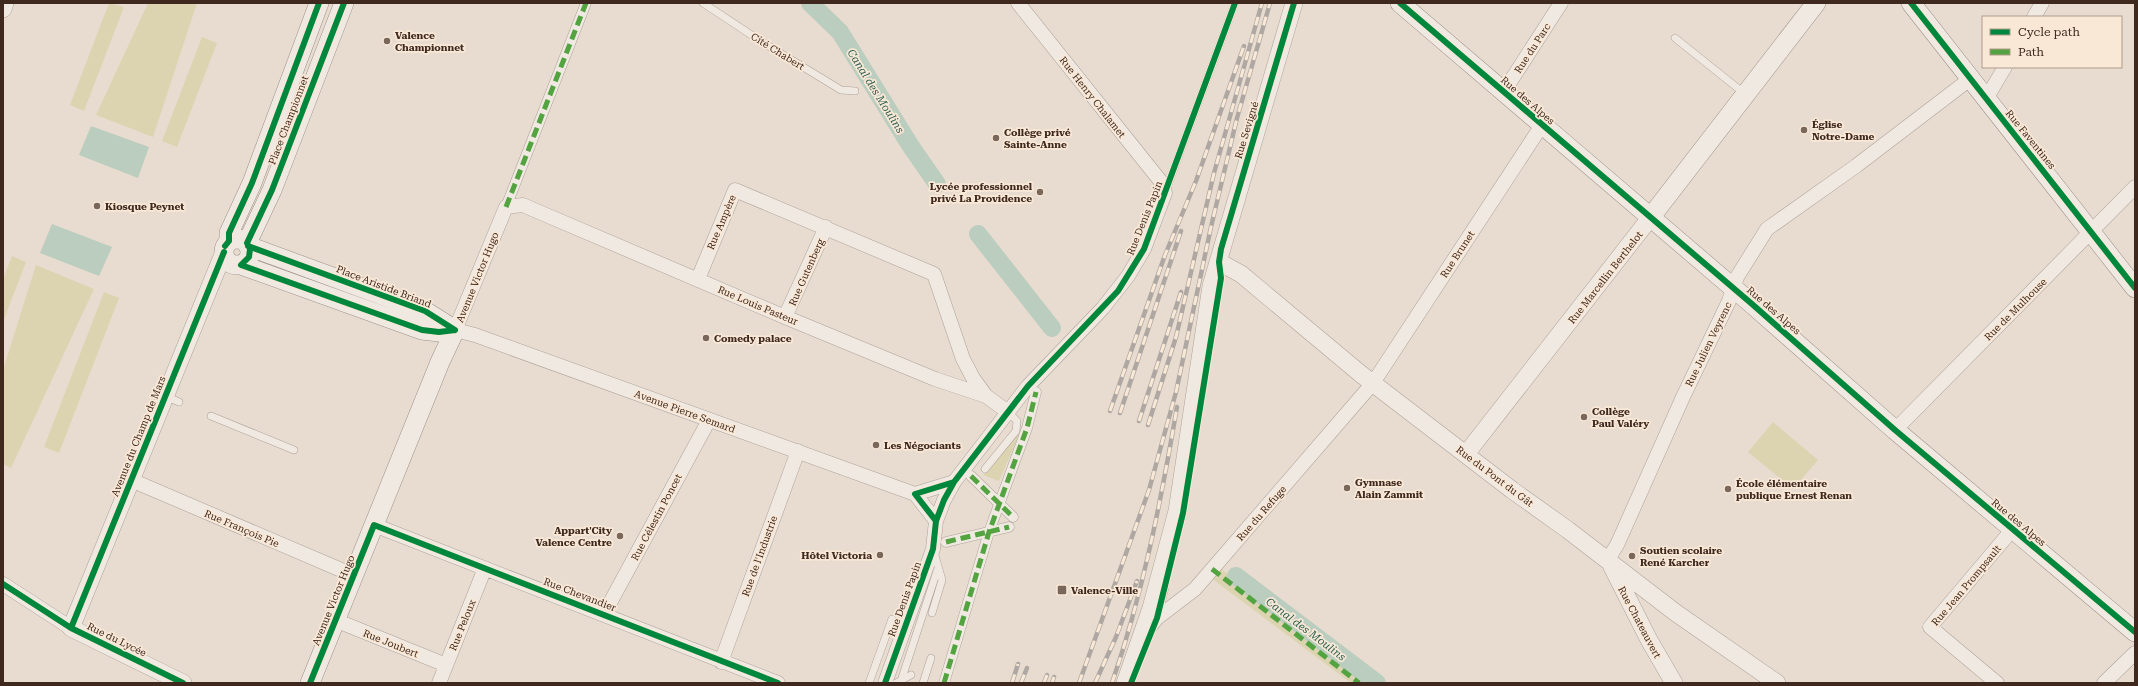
<svg xmlns="http://www.w3.org/2000/svg" width="2138" height="686" viewBox="0 0 2138 686" font-family="'Roboto Serif',serif">
<rect width="100%" height="100%" fill="#e8dcd0"/>
<path fill="#dcd4b1" d="M109 3 124 7 84 111 70 105Z
M148 3H197L153 137 96 115Z
M202 37 217 43 177 147 162 141Z
M12 256 26 262 3 322V279Z
M36 265 94 289 11 468 3 464V370Z
M104 292 119 298 59 453 44 447Z
M1773 422 1818 460 1793 489 1748 452Z
M1020 433 999 481 983 475Z
M1216 565 1371 683H1351L1207 575Z"/>
<path fill="#bacdbe" d="M91 126 149 147 138 178 79 155Z
M52 224 112 247 99 276 40 253Z"/>
<g fill="none" stroke-linecap="round" stroke-linejoin="round">
<path stroke="#bacdbe" stroke-width="18" d="M810 3 840 32 910 145 937 184
M978 234 1052 328
M1236 576 1377 683"/>
<g stroke="#aea298" stroke-width="8">
<path id="service" d="M703 3 762 42 841 90 855 91
M1675 38 1745 94
M1166 190 1235 3
M165 396 179 402
M211 416 294 450
M985 469 1016 431 1017 421 1008 412
M932 613 942 580 934 552
M1158 616 1165 587
M901 681 938 568
M869 683 892 619
M896 683 911 675
M923 683 931 658"/>
</g>
<g stroke="#aea298" stroke-width="11">
<path id="pedestrian" d="M506 207 586 3
M971 476 1013 517
M946 542 1009 527
M944 683 989 532 1027 428 1036 392"/>
</g>
<g stroke="#aea298" stroke-width="15">
<path id="minor" d="M2034 17 2042 3
M1505 94 1510 82 1561 3
M1986 99 2005 67
M698 279 735 190 934 274 963 359 973 378 986 396
M785 317 826 227
M1895 430 2135 187
M131 480 353 575
M915 494 954 482
M936 521 915 494 475 335 455 330 506 207 523 205 532 209 785 317 935 379 986 396 1008 412
M374 525 778 683
M1608 559 1617 545 1683 397 1729 301 1737 277 1767 229 1856 166 1970 79
M3 584 71 628
M604 614 709 420
M335 620 446 665
M1145 633 1157 618 1195 589 1373 383 1542 125
M721 662 798 451
M439 683 485 568
M885 683 933 549 936 521 944 500 954 482 1028 386 1103 308 1128 276 1144 249 1165 193 1162 183 1018 3
M1997 683 1930 627 2012 530
M2104 683 2135 653"/>
</g>
<g stroke="#aea298" stroke-width="18">
<path id="tertiary" d="M3 9 5 3
M1219 262 1241 274 1362 375 1512 490 1568 530 1676 613 1777 683
M1466 454 1650 218
M1612 567 1649 640 1674 683
M183 683 71 628 224 252
M1125 683 1151 608 1177 511 1211 286 1294 3"/>
</g>
<g stroke="#9d9188" stroke-width="20">
<path id="secondary" d="M1400 3 1752 304 1895 430 2135 632
M1911 3 2135 288
M1650 218 1816 3
M224 252a13 13 0 1 1 26 0a13 13 0 1 1-26 0Z
M229 241V233L252 183 319 3
M247 243 272 190 344 3
M248 246 425 311 455 330
M241 265 422 330 439 332 455 330
M310 683 440 362 455 330"/>
</g>
<use href="#service" stroke="#f0e9e2" stroke-width="7"/>
<use href="#pedestrian" stroke="#f0e9e2" stroke-width="10"/>
<use href="#minor" stroke="#f0e9e2" stroke-width="14"/>
<use href="#tertiary" stroke="#f0e9e2" stroke-width="17"/>
<use href="#secondary" stroke="#f0e9e2" stroke-width="19"/>
<g stroke="#afa8a2" stroke-width="4.5">
<path id="rail" d="M1110 411 1165 255 1196 181 1244 46
M1120 413 1181 231
M1139 421 1181 292
M1148 425 1176 337 1214 173 1262 3
M1012 683 1018 664
M1021 683 1027 668
M1044 683 1047 675
M1052 683 1054 677
M1079 683 1149 490 1176 392 1211 227 1237 118 1270 3
M1095 683 1116 637 1137 581
M1112 683C1143 593 1161 501 1177 407"/>
</g>
<use href="#rail" stroke="#f9e8d6" stroke-width="3" stroke-dasharray="9" stroke-linecap="butt"/>
<path stroke="#54a341" stroke-width="5" stroke-dasharray="10 5" stroke-linecap="butt" d="M506 207 586 3
M971 476 1013 517
M946 542 1009 527
M1212 569 1359 683
M944 683 989 532 1027 428 1036 392"/>
<g stroke="#f9e8d6" stroke-width="8">
<path id="cycleway" d="M1400 3 1752 304 1895 430 2135 632
M1911 3 2135 288
M225 246 229 241V233L252 183 319 3
M248 246 425 311 455 330
M241 265 249 257 250 249 247 243 272 190 344 3
M241 265 422 330 439 332 455 330
M936 521 915 494 954 482
M3 584 71 628 183 683
M71 628 224 252
M310 683 374 525 778 683
M885 683 933 549 936 521 944 500 954 482 1028 386 1118 291 1144 249 1235 3
M1131 683 1157 618 1183 513 1221 278 1219 262 1221 249 1294 3"/>
</g>
<use href="#cycleway" stroke="#00873e" stroke-width="6"/>
</g>
<g fill="#7a675c" stroke="#f9e8d6" stroke-width="1.5">
<circle cx="387" cy="41" r="4"/>
<circle cx="1804" cy="130" r="4"/>
<circle cx="996" cy="138" r="4"/>
<circle cx="1040" cy="192" r="4"/>
<circle cx="97" cy="206" r="4"/>
<circle cx="706" cy="338" r="4"/>
<circle cx="1584" cy="417" r="4"/>
<circle cx="876" cy="445" r="4"/>
<circle cx="1347" cy="488" r="4"/>
<circle cx="1728" cy="489" r="4"/>
<circle cx="620" cy="536" r="4"/>
<circle cx="880" cy="555" r="4"/>
<circle cx="1632" cy="556" r="4"/>
<rect x="1057" y="585" width="10" height="10" rx="2"/>
</g>
<g text-anchor="middle" stroke-width="3.5" stroke-linejoin="round" paint-order="stroke">
<g font-size="10" font-weight="bold" fill="#3f281e" stroke="#f9e8d6" text-anchor="start">
<text x="395" y="39">Valence<tspan x="395" dy="12">Championnet</tspan></text>
<text x="1812" y="128">Église<tspan x="1812" dy="12">Notre-Dame</tspan></text>
<text x="1004" y="136">Collège privé<tspan x="1004" dy="12">Sainte-Anne</tspan></text>
<text x="1032" y="190" text-anchor="end">Lycée professionnel<tspan x="1032" dy="12">privé La Providence</tspan></text>
<text x="105" y="210">Kiosque Peynet</text>
<text x="714" y="342">Comedy palace</text>
<text x="1592" y="415">Collège<tspan x="1592" dy="12">Paul Valéry</tspan></text>
<text x="884" y="449">Les Négociants</text>
<text x="1355" y="486">Gymnase<tspan x="1355" dy="12">Alain Zammit</tspan></text>
<text x="1736" y="487">École élémentaire<tspan x="1736" dy="12">publique Ernest Renan</tspan></text>
<text x="612" y="534" text-anchor="end">Appart'City<tspan x="612" dy="12">Valence Centre</tspan></text>
<text x="1640" y="554">Soutien scolaire<tspan x="1640" dy="12">René Karcher</tspan></text>
<text x="872" y="559" text-anchor="end">Hôtel Victoria</text>
<text x="1071" y="594">Valence-Ville</text>
</g>
<g font-size="10" fill="#3f281e" stroke="#f9e8d6">
<text transform="translate(1532 48) rotate(-57)" y="4">Rue du Parc</text>
<text transform="translate(778 51) rotate(32)" y="4">Cité Chabert</text>
<text transform="translate(1093 97) rotate(52)" y="4">Rue Henry Chalamet</text>
<text transform="translate(1528 100) rotate(41)" y="4">Rue des Alpes</text>
<text transform="translate(288 120) rotate(-69)" y="4">Place Championnet</text>
<text transform="translate(1246 130) rotate(-73)" y="4">Rue Sevigné</text>
<text transform="translate(2031 139) rotate(51)" y="4">Rue Faventines</text>
<text transform="translate(1144 218) rotate(-68)" y="4">Rue Denis Papin</text>
<text transform="translate(721 222) rotate(-67)" y="4">Rue Ampère</text>
<text transform="translate(1457 254) rotate(-57)" y="4">Rue Brunet</text>
<text transform="translate(806 272) rotate(-66)" y="4">Rue Gutenberg</text>
<text transform="translate(477 277) rotate(-68)" y="4">Avenue Victor Hugo</text>
<text transform="translate(1605 277) rotate(-52)" y="4">Rue Marcellin Berthelot</text>
<text transform="translate(384 286) rotate(21)" y="4">Place Aristide Briand</text>
<text transform="translate(758 305) rotate(23)" y="4">Rue Louis Pasteur</text>
<text transform="translate(2015 309) rotate(-45)" y="4">Rue de Mulhouse</text>
<text transform="translate(1774 310) rotate(41)" y="4">Rue des Alpes</text>
<text transform="translate(1708 344) rotate(-64)" y="4">Rue Julien Veyrenc</text>
<text transform="translate(685 411) rotate(20)" y="4">Avenue Pierre Semard</text>
<text transform="translate(138 436) rotate(-68)" y="4">Avenue du Champ de Mars</text>
<text transform="translate(1495 476) rotate(37)" y="4">Rue du Pont du Gât</text>
<text transform="translate(1261 513) rotate(-49)" y="4">Rue du Refuge</text>
<text transform="translate(656 517) rotate(-62)" y="4">Rue Célestin Poncet</text>
<text transform="translate(2019 522) rotate(40)" y="4">Rue des Alpes</text>
<text transform="translate(242 528) rotate(23)" y="4">Rue François Pie</text>
<text transform="translate(759 556) rotate(-70)" y="4">Rue de l'Industrie</text>
<text transform="translate(1966 585) rotate(-50)" y="4">Rue Jean Prompsault</text>
<text transform="translate(580 594) rotate(21)" y="4">Rue Chevandier</text>
<text transform="translate(904 599) rotate(-70)" y="4">Rue Denis Papin</text>
<text transform="translate(333 600) rotate(-68)" y="4">Avenue Victor Hugo</text>
<text transform="translate(1640 622) rotate(62)" y="4">Rue Chateauvert</text>
<text transform="translate(462 625) rotate(-68)" y="4">Rue Peloux</text>
<text transform="translate(117 639) rotate(26)" y="4">Rue du Lycée</text>
<text transform="translate(391 643) rotate(22)" y="4">Rue Joubert</text>
</g>
<g font-size="11" font-style="italic" fill="#2c6053" stroke="#f9e8d6">
<text transform="translate(876 91) rotate(58)" y="4">Canal des Moulins</text>
<text transform="translate(1306 629) rotate(37)" y="4">Canal des Moulins</text>
</g>
</g>
<rect width="2138" height="686" fill="none" stroke="#3f281e" stroke-width="8"/>
<rect x="1982" y="16" width="140" height="52" fill="#f9e8d6" stroke="#af9b8c"/>
<rect x="1990" y="29" width="20" height="6" fill="#00873e" stroke="#af9b8c"/>
<text x="2018" y="36" font-size="12" fill="#3f281e">Cycle path</text>
<rect x="1990" y="49" width="20" height="6" fill="#54a341" stroke="#af9b8c"/>
<text x="2018" y="56" font-size="12" fill="#3f281e">Path</text>
</svg>
